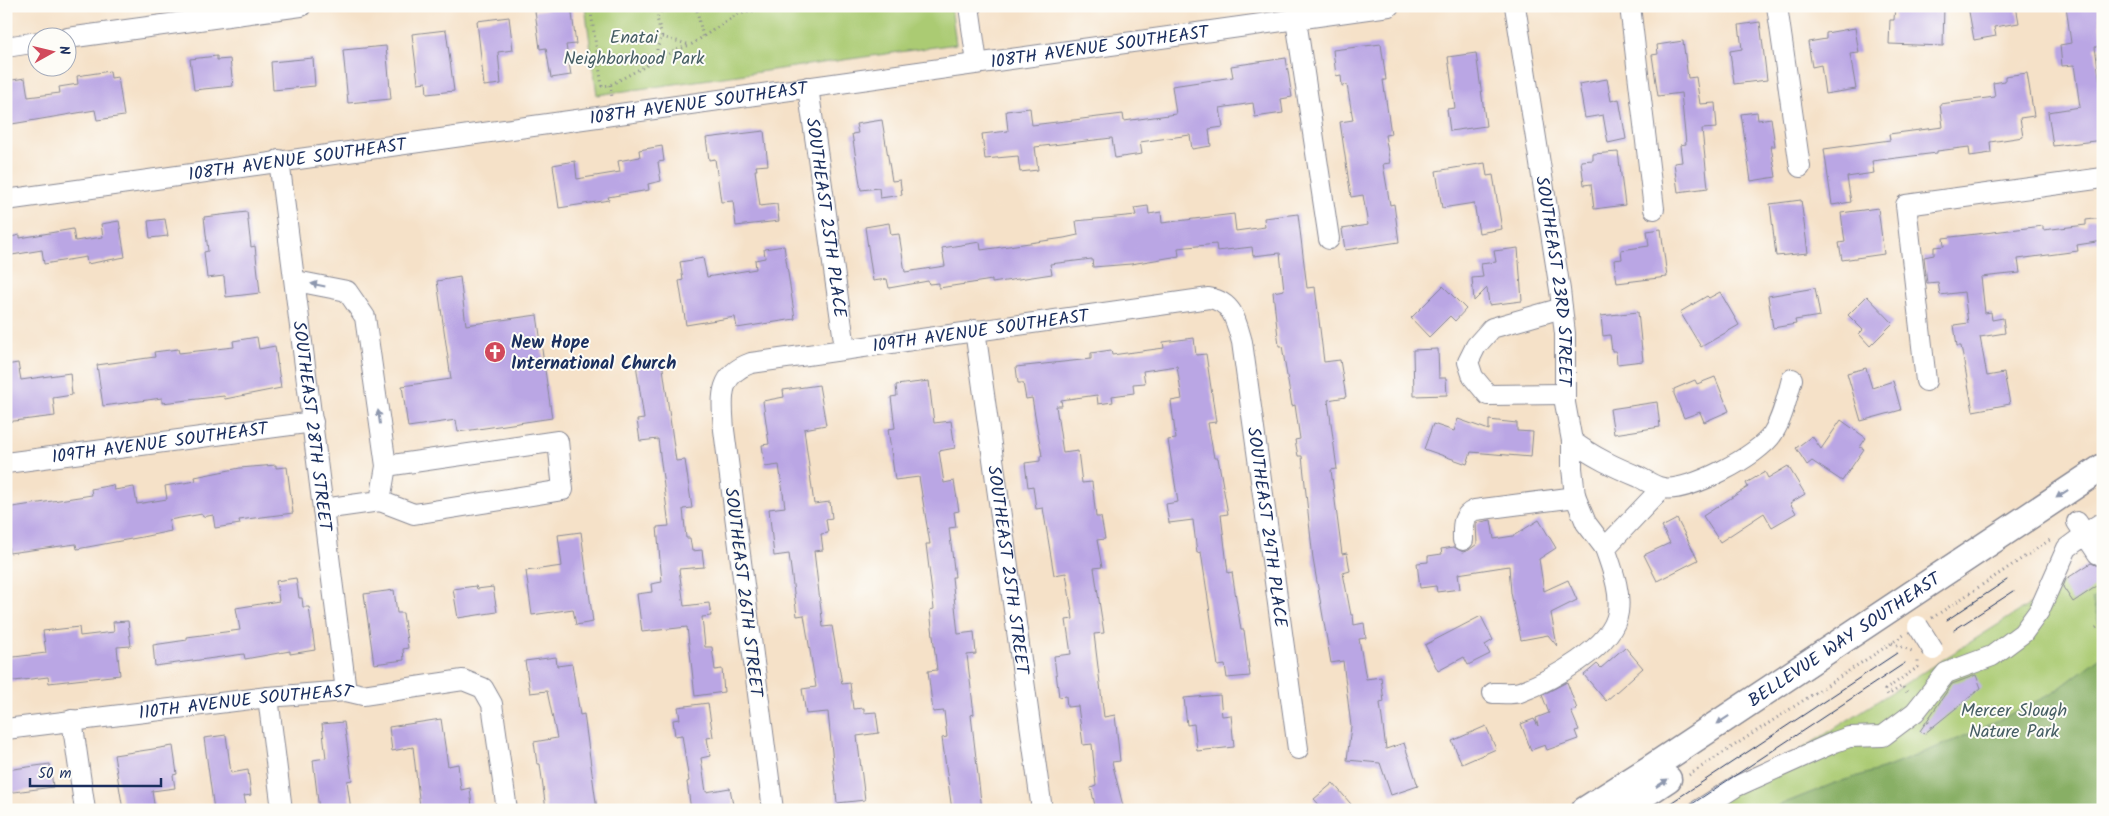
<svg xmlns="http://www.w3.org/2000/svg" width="2109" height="816" viewBox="0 0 2109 816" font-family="Kalam,sans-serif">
<rect width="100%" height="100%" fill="#fdfcf7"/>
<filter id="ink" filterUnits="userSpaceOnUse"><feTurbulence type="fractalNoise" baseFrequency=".02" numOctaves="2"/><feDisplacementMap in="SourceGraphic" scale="10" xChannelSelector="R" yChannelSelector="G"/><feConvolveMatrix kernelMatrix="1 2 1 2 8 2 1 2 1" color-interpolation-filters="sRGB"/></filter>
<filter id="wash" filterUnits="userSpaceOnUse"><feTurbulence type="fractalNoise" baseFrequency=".0096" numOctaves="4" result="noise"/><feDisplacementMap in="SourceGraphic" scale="20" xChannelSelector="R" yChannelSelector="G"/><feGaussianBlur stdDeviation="1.12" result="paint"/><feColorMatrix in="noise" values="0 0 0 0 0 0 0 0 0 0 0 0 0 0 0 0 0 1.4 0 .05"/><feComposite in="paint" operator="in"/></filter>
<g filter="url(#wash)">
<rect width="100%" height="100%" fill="#f5e1c8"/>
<path fill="#abcb73" stroke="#637d68" d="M585 6H951L956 44 597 95Z
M2103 558V810H1706Z"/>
<path fill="#88af65" stroke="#526f62" d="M2103 592V637L2092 599Z
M2103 655V810H1767L1835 783 1888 767 1974 732 2053 693Z"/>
<g id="blocks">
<path fill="#baa6e4" d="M571 6 576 44 566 45 571 75 551 78 546 48 540 49 535 11Z
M1895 6H1944L1943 46 1889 44 1890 20H1894Z
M1968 6H2016L2019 23 1994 27 1996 36 1974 40Z
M2066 6H2098L2103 46 2095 47 2103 105V140L2053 146 2048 112 2080 107 2074 65 2062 66 2060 45 2071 43Z
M509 17 513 50 498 52 501 84 484 86 477 21Z
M1760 22 1767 80 1734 84 1730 51 1742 49 1739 25Z
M1855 28 1859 53 1850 54 1856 89 1825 94 1821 65 1812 67 1808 42 1826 39V33Z
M446 30 454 91 427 94 426 82 418 83 412 34Z
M1683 41 1688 78 1696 77 1700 104 1715 103 1717 128 1702 129 1708 188 1678 192 1674 163 1682 162 1680 145 1686 144 1681 93 1658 96 1652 55 1658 54 1657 45Z
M1381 44 1386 80H1383L1391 134 1385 135 1390 163 1383 164 1390 205 1394 204 1399 242 1345 250 1342 229 1368 225 1363 195 1351 197 1340 122 1353 120 1347 85 1342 86 1341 75 1336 76 1333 50Z
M386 46 391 99 348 103 343 50Z
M1476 53 1486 126 1450 131 1447 109 1455 108 1448 57Z
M217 56V60L230 59 233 86 194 90 190 59Z
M313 58 315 86 273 90 271 62Z
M1286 58 1292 97 1281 99 1283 113 1255 117 1253 103 1220 108 1223 127 1209 129 1211 146 1192 149 1190 135 1140 142 1142 154 1115 158 1112 138 1035 147 1038 170 1020 172 1018 156 985 159 982 134 1008 131 1006 111 1030 108 1032 125 1123 114 1124 121 1176 114 1172 86 1233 77 1231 66Z
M110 71 111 78 118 77 124 116 97 120 95 110 6 125V81L25 78 28 97 60 93 59 87 78 84 77 76Z
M2027 73 2034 116 2020 118 2023 137 1990 142 1991 153 1970 156 1969 147 1937 151V153L1872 161 1874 173 1847 177 1851 202 1832 205 1824 149 1890 140 1889 134 1943 127 1940 104 1995 97 1993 83 2005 81V76Z
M1607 79 1611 101 1619 99 1626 139 1608 143 1603 115 1585 118 1579 84Z
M1757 112 1758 120 1771 118 1775 146H1771L1776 177 1751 181 1741 114Z
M882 120 892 181 900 180 902 195 880 198 879 188 861 190 852 134 858 133 856 124Z
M764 131 768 165 756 166 757 170H755L760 206 777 204 779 221 736 226 733 201 721 202 715 159 709 160 706 138Z
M662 146 664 161 658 162 661 181 648 184 649 190 608 197 609 200 559 208 553 165 575 161 577 179 620 172 618 161 640 157 639 150Z
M1618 152 1625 205 1594 209 1591 184 1584 185 1581 161 1593 160V154Z
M1485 163 1487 176 1493 175 1502 229 1479 233 1474 203 1442 208 1436 171Z
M1801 200 1808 253 1776 256 1770 204Z
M1148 206 1149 214 1161 212 1162 223 1234 214 1236 231 1265 227 1264 218 1298 214 1307 288 1315 287 1324 362 1340 360 1346 397 1328 400 1337 469 1331 470 1342 554 1347 553 1350 571 1343 573 1351 615H1353L1354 625 1364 623 1366 638 1359 639 1366 679 1381 677 1384 702 1380 703 1386 749 1404 743 1418 786 1391 795 1380 763 1347 760 1351 726 1343 661 1331 663 1313 559 1302 456H1298L1295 440 1300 439 1295 405 1292 406 1282 346H1279L1273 292 1284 290 1280 253 1253 256 1252 247 1217 251 1216 244 1178 248 1179 256 1131 264 1093 267 1092 259 1050 264 1052 274 992 283V280L939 288V283L929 284 928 281 889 288 887 279 873 281 865 227 889 223 891 235 899 234 905 272 945 266 942 248 980 242 981 250 1064 238 1078 235 1076 221 1136 215 1134 208Z
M1878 208 1884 254 1842 260 1839 243 1845 242 1841 213Z
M247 212 251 247 255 246 260 293 226 297 224 276 207 278 204 252 208 251 204 217Z
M2103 218V241L2077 245 2078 251 2018 259 2020 273 1981 277 1985 313 1991 312 1992 320 2003 318 2005 333 1980 337 1987 376 2004 373 2010 404 1973 411 1961 346H1957L1954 325 1968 323 1964 292 1940 295 1938 282 1927 283 1924 257 1934 255V247L1944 246 1943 238 2043 226V230L2086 225V220Z
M165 219 168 236 150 238 148 221Z
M119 221 125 257 87 264 86 257 44 264 42 250 6 256V238L20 235V238L73 229 75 241 103 237 101 224Z
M1661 229 1667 277 1617 283 1614 260 1622 259 1621 250 1649 246 1647 231Z
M784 246 795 319 737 328 735 317 686 325 679 281 683 280 680 262 703 258 707 277 756 269 755 260 765 258 764 249Z
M1518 248 1522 301 1489 305 1487 288 1474 301 1472 278 1483 277 1481 264 1496 262 1494 251Z
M460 277 466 325 537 315 552 418 458 432 456 420 408 427 402 386 451 379 437 281Z
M1443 286 1466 309 1455 321 1450 316 1429 337 1411 318Z
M1815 288 1820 316 1795 320 1796 324 1773 328 1768 296Z
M1720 292 1739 325 1701 347 1680 312 1707 296 1709 298Z
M1867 296 1893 323 1870 346 1859 334 1863 330 1848 315Z
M1638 312 1643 361 1617 364 1616 351H1612L1610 335 1603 336 1601 316Z
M257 337 259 349 275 346 281 388 225 399 224 396 162 403V398L103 406 97 365 155 357 154 352 178 349 179 353 234 347 233 341Z
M1194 338 1196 355 1206 354 1216 422 1208 423 1214 458H1218L1228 514 1221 515 1228 573 1232 572 1241 630H1244L1250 676 1227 678 1225 665 1218 666 1201 552 1197 553 1193 520 1169 523 1166 504 1178 502 1168 440 1176 439 1171 401 1182 399 1177 366 1143 371 1145 383 1133 384 1134 393 1112 396 1113 402 1098 404 1097 395 1061 400 1062 406H1056L1063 453 1078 451 1082 483 1092 482 1096 517H1101L1105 539 1097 540 1102 567 1094 568 1104 633 1094 634 1104 717 1115 715 1120 761 1112 762 1124 810H1096L1091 788 1096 786 1092 744 1083 745 1078 706 1067 707 1066 696 1059 697 1054 656 1071 654 1066 620 1073 619 1066 573 1054 575 1043 508 1036 509 1033 486 1028 487 1025 463 1040 461V456H1042L1032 398 1026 399 1023 383H1018L1016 367 1091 359V353L1111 350 1112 355 1164 348 1163 342Z
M1438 349 1439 378H1446L1447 395 1414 396 1413 350Z
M662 361 676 461 685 460 692 508 683 509 686 538H690L692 551 702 550 704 567 679 569 684 606 709 603 711 616 702 617 705 647H712L715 670 722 669 724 692 695 696 687 627 642 632 637 594 652 592 651 584 662 582 657 527 669 526 658 439 640 441 637 420 644 419 636 364Z
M18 363 21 380 70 373 72 395 53 398 55 416 6 422V365Z
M1866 368 1872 388 1893 381 1901 410 1861 421 1847 373Z
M1715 377 1729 411 1704 422 1700 412 1684 418 1674 394V389L1695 380 1697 384Z
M929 381 934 423 951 421 955 448 939 451 944 483 954 481 959 511 954 512 956 527 949 528 955 577H952L958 634 974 632 976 654 967 655 974 714 971 715 982 810H952L942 738 947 737 944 711 933 712 928 671 937 670 930 610 934 609 926 544H930L919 477 895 480 888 429 895 428 891 397 897 396 896 385Z
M819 385 826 425 804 429 814 504 830 502 832 518 826 519 828 533 821 534 823 550 814 551 823 627 832 626 842 684 850 683 853 709 864 708V713L876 712 879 733 857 736 865 800 837 803 828 712 806 714 802 689 816 687 804 615 797 616 789 554 774 556 769 509 785 507 779 465 765 467 762 445 769 444 763 401 784 397 783 390Z
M1657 402 1660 427 1614 434 1610 409Z
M1458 419 1489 430V420L1517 423V431L1533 432 1531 457 1471 452 1467 464 1424 449 1433 424 1454 431Z
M1841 420 1866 438 1860 447 1864 449 1842 481 1812 461 1807 465 1796 448 1812 436 1821 449Z
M276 465V468L287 467 293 513 239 520 240 524 215 528 213 515 203 517 202 514 169 520 171 531 142 537 77 549 76 544 9 553 6 508 92 495 91 489 113 485 114 490 134 487 137 504 167 499 165 486 196 481 195 477 240 468Z
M1788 466 1805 494 1790 503 1796 513 1772 527 1764 513 1720 542 1703 516 1748 487 1746 483 1765 472 1768 478Z
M1677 519 1698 560 1657 581 1644 555 1670 543 1662 527Z
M1491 520 1494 539 1513 536 1539 520 1556 548 1539 559 1544 591 1568 580 1577 600 1551 613 1557 646 1548 635 1521 640 1511 593 1509 566 1458 574 1460 589 1437 592 1436 586 1420 588 1417 563 1428 562V556L1442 554 1441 549 1454 547 1463 552 1469 550 1477 544 1476 523Z
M581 532 593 622 576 625 573 609 532 615 526 571 562 566 558 535Z
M2091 563 2098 566 2103 565V582L2073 602 2063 587 2066 579Z
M296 578 299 598H302L303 607H309L315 650 290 654V651L245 659 244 654 155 666 153 645 187 640V637L240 630 236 608 279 601 276 581Z
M476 586 477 589 493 587 497 612 458 618 453 589Z
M394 590 397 613H403L408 648 403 649 404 660 374 664 364 594Z
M1481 616 1493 640 1485 645 1490 654 1468 665 1464 657 1438 671 1425 645Z
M128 621 131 646 117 647 120 675 49 683 48 677 6 682V658L46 653 43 631 79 627 80 636 114 632 113 622Z
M1625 647 1643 668 1606 701 1584 675 1597 664 1601 668Z
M556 657 557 666 572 664 580 715 584 714 597 810H546L540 764H537L534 742 557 738 547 691 530 693 525 661Z
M1976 675 1981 688 1924 734 1920 731 1952 684Z
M1567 682 1577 709 1571 711 1579 730 1575 731 1578 739 1547 750 1545 745 1531 750 1521 724 1534 719 1538 726 1536 718 1549 713 1542 695Z
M1220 695 1222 716 1231 715 1234 747 1197 751 1194 724 1187 725 1184 698Z
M708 703 713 737 707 738 710 756 701 758 706 792 730 788 734 810H691L687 782 689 781 682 735 675 736 673 720 680 719 678 707Z
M441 719 448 766 458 764 461 790 470 788 472 807 446 810 420 807 413 747 392 751 389 727Z
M344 722 352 780 347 781 351 810H319L313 760 326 758 322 724Z
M1486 726 1496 749 1462 764 1452 741Z
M226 735 231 773 248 770 251 795 244 796 247 810H214L204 738Z
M173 746 177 774 173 775 175 788 152 791 155 810H123L114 755Z
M50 764 53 787 6 793V770Z
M1333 783 1356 810H1324L1314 799Z"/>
</g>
</g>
<g filter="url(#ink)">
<use href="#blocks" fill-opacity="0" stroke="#888893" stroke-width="1"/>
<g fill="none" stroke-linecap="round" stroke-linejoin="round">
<g stroke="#888893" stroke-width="22">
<g id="minor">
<path d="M969 6 977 63"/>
<path id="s1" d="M1515 6 1560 290 1565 334V403L1572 441V468L1575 496 1586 523 1605 548"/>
<path d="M1630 6 1654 209"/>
<path d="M1777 6 1800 167"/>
<path d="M1296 20 1329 239"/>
<path d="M68 38 301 6"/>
<path d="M6 47 38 42"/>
<path id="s2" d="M808 87 845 348"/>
<path id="s3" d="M279 160 346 691"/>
<path id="s4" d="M6 200 1389 6"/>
<path d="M296 281 347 291 365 317 386 466 380 501 323 509"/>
<path d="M1562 308 1492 328 1476 346 1468 362 1473 377 1488 395 1565 394"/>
<path id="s5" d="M975 330 1042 810"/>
<path d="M1926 381 1906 205 2103 178"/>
<path d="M1572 441C1593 457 1615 467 1639 477 1647 481 1655 487 1663 488 1688 493 1760 455 1773 433 1783 417 1787 397 1792 379"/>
<path id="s6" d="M6 463 313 422"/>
<path d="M380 501 414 514 563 490 558 441 386 466"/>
<path d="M2077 522 2098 554"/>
<path d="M1463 540C1463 526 1461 516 1475 510L1576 497"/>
<path d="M1493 693C1501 693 1512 694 1520 692 1549 681 1614 647 1618 612 1621 590 1612 569 1605 548L1662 488"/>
<path d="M268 697 282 810"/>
<path d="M72 720 85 810"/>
<path id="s7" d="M6 729 268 697 346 691 363 695 463 680 483 688 492 704 507 810"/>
<path id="s8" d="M773 810 724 430C722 399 717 375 751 363L1209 298C1233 302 1236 321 1242 342L1298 749"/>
<path d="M1699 810 1735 787 1835 742 1849 737 1883 736 1915 712 1946 673 1992 656 2023 633 2039 611 2067 548 2098 525"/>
</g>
</g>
<g stroke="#888893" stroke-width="29">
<g id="major">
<path id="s9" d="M1585 810 1651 768 2103 467"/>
<path d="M1621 810 1668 779"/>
</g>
</g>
<path stroke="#888893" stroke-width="3" stroke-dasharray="1 4" stroke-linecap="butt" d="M590 6 602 86 610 85 672 52 692 44 736 15 764 8 792 9 799 6
M696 6 703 37
M662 37 687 44
M657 60V48L662 37 657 18 664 6
M610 85 612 97
M1932 618 2050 540
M2096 628 2103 622
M1892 643 1912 651
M1907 692 1902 686 1888 695 1885 690 1918 667V660
M1928 722 1933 730
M1689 775 1904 635"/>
<use href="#minor" stroke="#fff" stroke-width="20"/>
<use href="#major" stroke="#fff" stroke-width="26"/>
<path stroke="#1b2f5e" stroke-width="1" d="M1947 620 2007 580
M1954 630 2014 591
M1660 810 1897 653
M1683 810 1905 663"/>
<g stroke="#888893" stroke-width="22" stroke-linecap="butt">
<path id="minor-bridge" d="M1918 626 1933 650"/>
</g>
<use href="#minor-bridge" stroke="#fff" stroke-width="20"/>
</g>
<defs><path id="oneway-solid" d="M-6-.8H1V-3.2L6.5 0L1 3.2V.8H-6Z" transform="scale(1.25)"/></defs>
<g fill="#8d97ae">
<use href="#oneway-solid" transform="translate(318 285) rotate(-169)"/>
<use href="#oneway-solid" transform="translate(379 417) rotate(-98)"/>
<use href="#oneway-solid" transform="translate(2062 494) rotate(146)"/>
<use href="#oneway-solid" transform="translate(1723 720) rotate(146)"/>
<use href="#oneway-solid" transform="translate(1662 783) rotate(-34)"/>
</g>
</g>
<defs>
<g id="church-disc" transform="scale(1.125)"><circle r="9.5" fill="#d1495b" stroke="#fdfcf7"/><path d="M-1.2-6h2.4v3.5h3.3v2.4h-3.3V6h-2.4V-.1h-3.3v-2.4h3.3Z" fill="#fff"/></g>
</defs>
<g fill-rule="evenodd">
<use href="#church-disc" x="495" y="352"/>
</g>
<g text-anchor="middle" stroke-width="4" stroke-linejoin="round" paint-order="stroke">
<g font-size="18" fill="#465e64" stroke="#fdfcf7">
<text x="634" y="43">Enatai<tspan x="634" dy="21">Neighborhood Park</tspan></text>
<text x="2014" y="716">Mercer Slough<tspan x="2014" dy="21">Nature Park</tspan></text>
</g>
<g font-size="18" fill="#1b2f5e" stroke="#fdfcf7">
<text dy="6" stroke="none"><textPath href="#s4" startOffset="1104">108TH AVENUE SOUTHEAST</textPath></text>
<text dy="6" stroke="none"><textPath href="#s4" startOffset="699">108TH AVENUE SOUTHEAST</textPath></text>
<text dy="6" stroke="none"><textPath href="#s4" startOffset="294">108TH AVENUE SOUTHEAST</textPath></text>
<text dy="6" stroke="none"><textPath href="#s2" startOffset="132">SOUTHEAST 25TH PLACE</textPath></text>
<text dy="6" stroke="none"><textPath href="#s1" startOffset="278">SOUTHEAST 23RD STREET</textPath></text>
<text dy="6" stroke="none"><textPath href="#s8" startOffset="695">109TH AVENUE SOUTHEAST</textPath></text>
<text dy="6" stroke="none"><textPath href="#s3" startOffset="268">SOUTHEAST 28TH STREET</textPath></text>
<text dy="6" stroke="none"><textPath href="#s6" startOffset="155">109TH AVENUE SOUTHEAST</textPath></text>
<text dy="6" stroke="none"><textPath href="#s8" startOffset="1172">SOUTHEAST 24TH PLACE</textPath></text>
<text dy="6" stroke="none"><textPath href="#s5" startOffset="242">SOUTHEAST 25TH STREET</textPath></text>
<text transform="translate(744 592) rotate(83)" y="6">SOUTHEAST 26TH STREET</text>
<text dy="6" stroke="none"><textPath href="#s9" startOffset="310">BELLEVUE WAY SOUTHEAST</textPath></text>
<text dy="6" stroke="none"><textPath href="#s7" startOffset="241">110TH AVENUE SOUTHEAST</textPath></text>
</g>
<g font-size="18" font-weight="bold" fill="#1b2f5e" stroke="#fdfcf7" text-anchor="start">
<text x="511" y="348">New Hope<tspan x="511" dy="21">International Church</tspan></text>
</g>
</g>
<rect width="2109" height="816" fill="none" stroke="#fdfcf7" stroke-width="25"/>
<g transform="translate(52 52) rotate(82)"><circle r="24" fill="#fdfcf7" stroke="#a3aaba"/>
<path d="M0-4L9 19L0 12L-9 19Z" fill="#d1495b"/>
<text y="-8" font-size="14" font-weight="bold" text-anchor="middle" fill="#1b2f5e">N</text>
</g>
<path d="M30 778v8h131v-8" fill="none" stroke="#1b2f5e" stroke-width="2.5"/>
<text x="38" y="778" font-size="15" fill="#1b2f5e" stroke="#fdfcf7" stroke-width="4" paint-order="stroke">50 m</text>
</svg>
